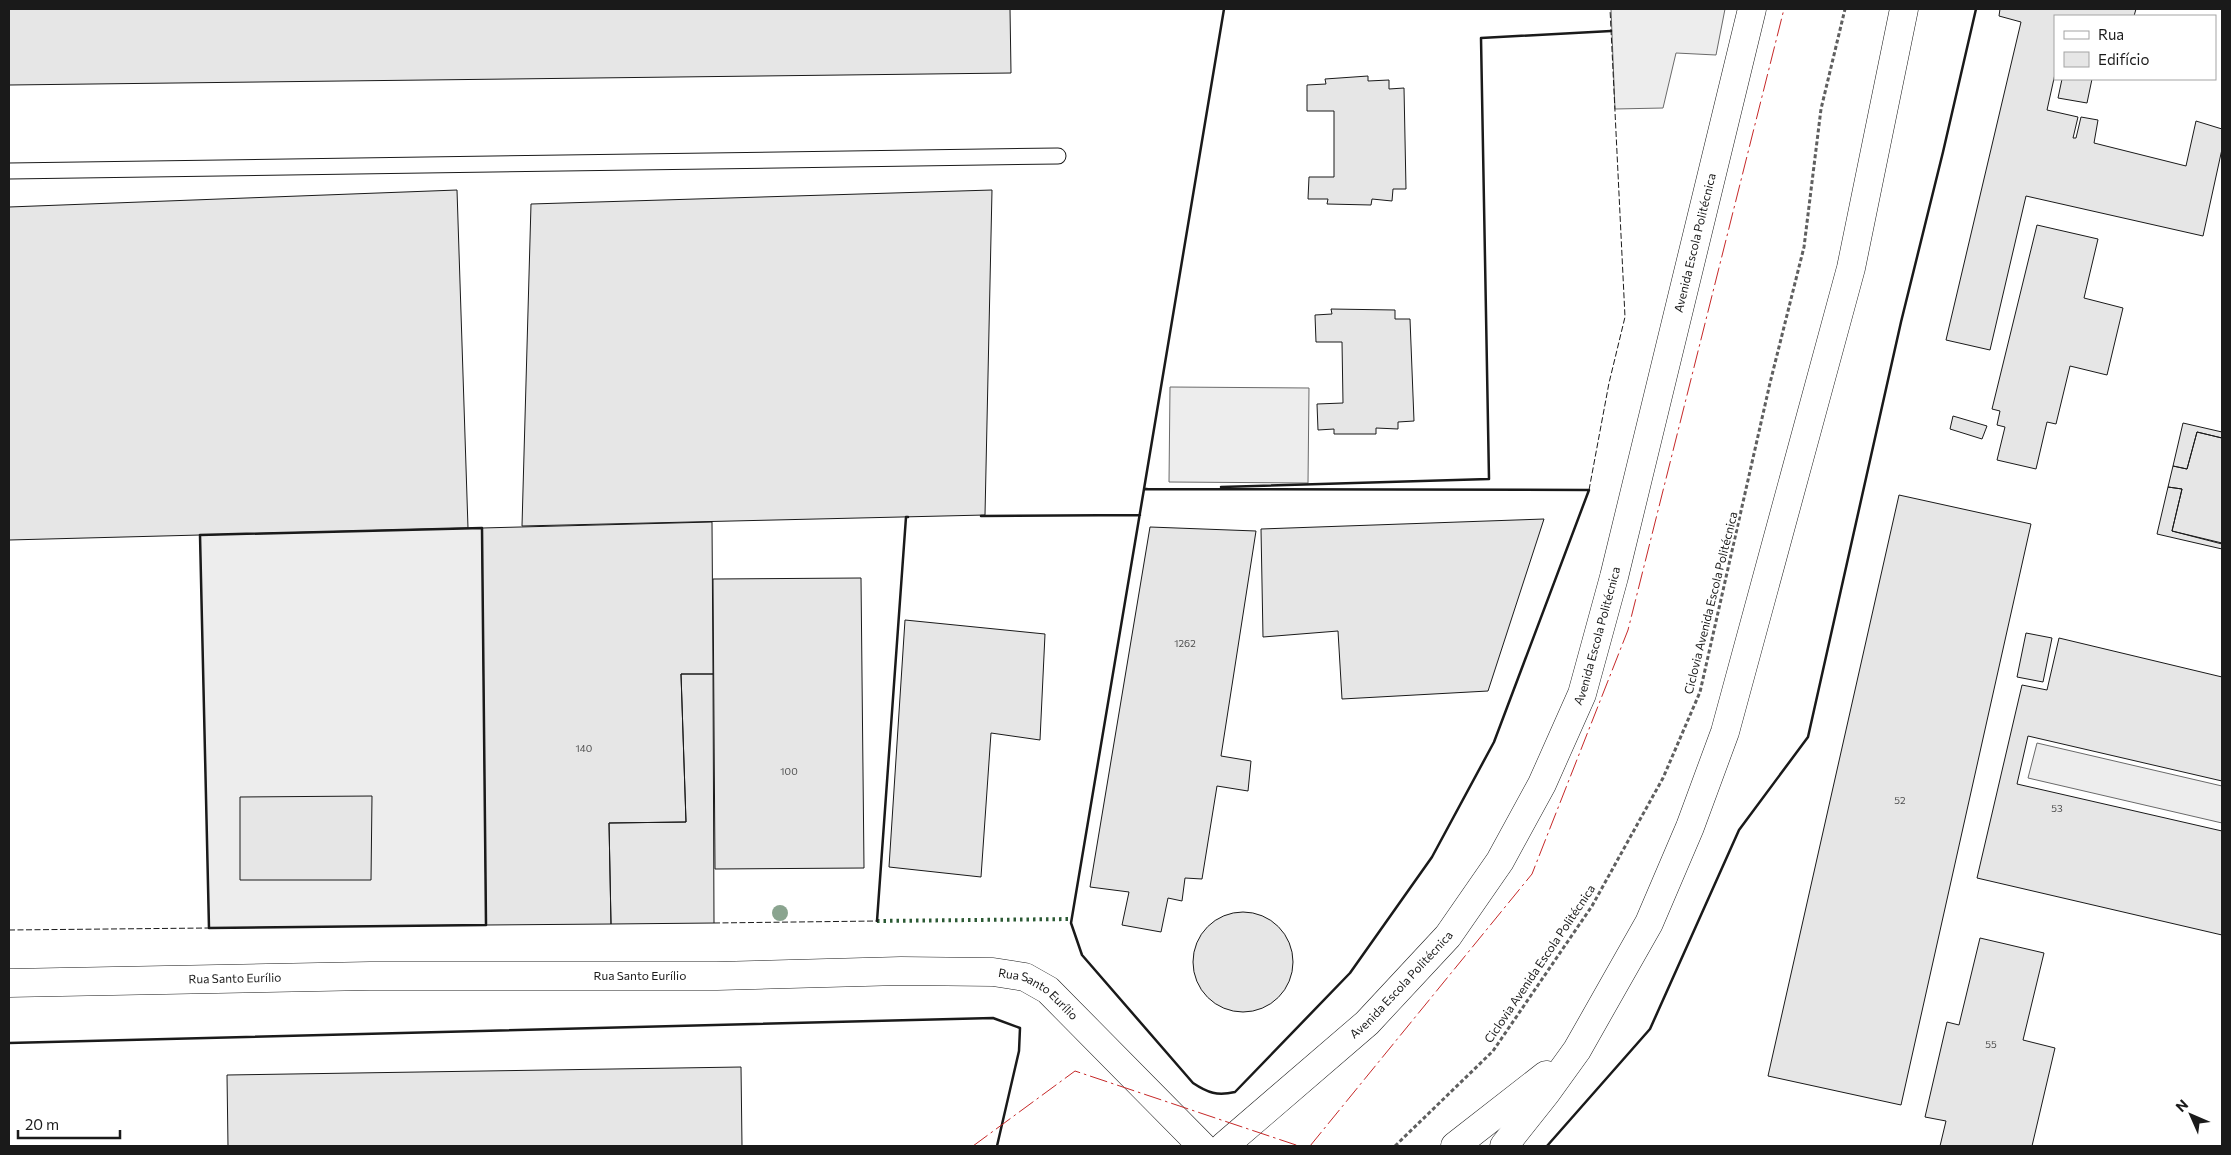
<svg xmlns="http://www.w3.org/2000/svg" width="2231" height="1155" viewBox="0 0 2231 1155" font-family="Commissioner,sans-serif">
<rect width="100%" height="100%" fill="#fff"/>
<path fill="#ededed" stroke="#6a6a6a" d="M1611 9H1725L1716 55 1676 53 1663 108 1615 109Z
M1170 387 1309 388 1308 483 1169 482Z
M482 528 486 925 209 928 200 535Z
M2037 743 2222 786V823L2028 778Z"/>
<path fill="#e6e6e6" stroke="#1a1a1a" d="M9 9H1010L1011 73 9 85Z
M2000 9H2136L2134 16H2055V74L2047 110 2078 117 2073 138H2076L2081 117 2098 120 2094 143 2186 166 2196 121 2222 129V149L2203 236 2026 196 1990 350 1946 340 2021 22 1999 16Z
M1368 76V81L1389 80V89L1404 88 1406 189H1393L1392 201 1372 199 1371 205 1327 204 1328 199H1308L1309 177H1334V111H1307V85L1326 84 1325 79Z
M2062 79H2092L2087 103 2058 98Z
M457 190 468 528 9 540V207Z
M992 190 985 515 522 526 531 204Z
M2037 225 2098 239 2084 298 2123 308 2107 375 2070 366 2056 424 2047 422 2036 469 1997 460 2005 427 1997 425 2000 411 1992 409Z
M1331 309 1395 310V319H1410L1414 421 1398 422V429L1376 428V434H1334V429L1318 430 1317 404 1343 403 1342 342H1316L1315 315 1332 314Z
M1953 416 1987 426 1982 439 1950 429Z
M2183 423 2222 432V438L2197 432 2187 469 2173 466Z
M2197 432 2222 438V544L2172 531 2182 489 2168 487 2173 466 2187 469Z
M2168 487 2182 489 2172 531 2222 543V549L2157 534Z
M1899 495 2031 524 1901 1105 1768 1076Z
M1544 519 1488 691 1342 699 1338 631 1263 637 1261 529Z
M712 522 713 674H681L686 822 609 823 611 924 486 925 482 528Z
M1150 527 1256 531 1221 756 1251 761 1248 791 1217 786 1202 879 1185 878 1182 901 1168 898 1161 932 1122 925 1129 892 1090 887Z
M861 578 864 868 715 869 713 579Z
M905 620 1045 634 1040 740 991 733 981 877 889 867Z
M2026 633 2052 638 2043 682 2017 677Z
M2059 638 2222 677V781L2028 736 2017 784 2222 831V935L1977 878 2022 685 2047 690Z
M681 674H713L714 923 611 924 609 823 686 822Z
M372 796 371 880H240V797Z
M1193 962a50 50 0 1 1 100 0a50 50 0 1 1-100 0Z
M1980 938 2044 953 2023 1040 2055 1048 2032 1146H1940L1946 1121 1925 1117 1947 1022 1959 1025Z
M741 1067 742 1146H228L227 1075Z"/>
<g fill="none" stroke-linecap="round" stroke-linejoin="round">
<g stroke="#1a1a1a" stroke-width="17">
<path id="service" d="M9 171 1058 156"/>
</g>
<g stroke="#1a1a1a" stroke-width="29">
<g id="minor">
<path id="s1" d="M9 983 370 976H717L901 971 993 972 1025 977 1048 990 1202 1146"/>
</g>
</g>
<g stroke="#1a1a1a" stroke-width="29">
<g id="trunk">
<path id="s2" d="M1224 1146 1367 1023 1448 936 1500 861 1542 784 1582 694 1614 577 1752 9"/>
<path d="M1455 1146 1546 1075"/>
<path d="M1504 1146 1546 1093 1577 1050 1649 923 1690 827 1725 732 1851 268 1904 9"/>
</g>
</g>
<path stroke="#5f5f5f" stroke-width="3" stroke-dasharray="4 2.5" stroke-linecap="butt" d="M1395 1146 1493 1051 1592 906 1663 778 1700 692 1770 383 1804 247 1821 109 1845 9"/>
<use href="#service" stroke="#fff" stroke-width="15"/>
<use href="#minor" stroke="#fff" stroke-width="28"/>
<use href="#trunk" stroke="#fff" stroke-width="28"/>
<path stroke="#2b5a34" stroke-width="4" stroke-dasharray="2.5 4" stroke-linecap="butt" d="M877 921 1072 919"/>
<path stroke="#1a1a1a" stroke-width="1" stroke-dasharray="6 2.5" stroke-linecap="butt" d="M1589 490 1609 383 1625 317 1610 9
M714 923 877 921
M9 930 209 928"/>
<path stroke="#1a1a1a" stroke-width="2.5" d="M1221 487 1489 479 1481 38 1611 31
M1144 489 1589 490 1494 742 1432 857 1350 973 1235 1092C1217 1096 1208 1093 1193 1083L1082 955 1071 923Z
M1147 489H1144L1224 9
M981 516 1140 515
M482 528 486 925 209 928 200 535Z
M877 921 906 517H908
M9 1043 993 1018 1020 1028 1019 1051 997 1146
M1547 1146 1650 1029 1739 830 1808 737 1901 322 1943 152 1976 9"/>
<path stroke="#c62828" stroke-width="1" stroke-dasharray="18 4 2.5 4" stroke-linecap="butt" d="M973 1146 1075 1071 1299 1146
M1310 1146 1532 874 1628 630 1784 9"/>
</g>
<circle fill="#8aa48f" cx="780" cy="913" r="8"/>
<g text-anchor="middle" stroke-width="4" stroke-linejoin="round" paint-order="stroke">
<g font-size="10" fill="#4d4d4d">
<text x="1185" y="647">1262</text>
<text x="584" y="752">140</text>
<text x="789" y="775">100</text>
<text x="1900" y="804">52</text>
<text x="2057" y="812">53</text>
<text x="1991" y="1048">55</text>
</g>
<g font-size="12" fill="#1a1a1a" stroke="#fff">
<text dy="4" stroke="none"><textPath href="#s2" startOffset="1050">Avenida Escola Politécnica</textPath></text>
<text transform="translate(1711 603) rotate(-76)" y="4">Ciclovia Avenida Escola Politécnica</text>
<text dy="4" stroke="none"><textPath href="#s2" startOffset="645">Avenida Escola Politécnica</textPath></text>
<text transform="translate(1540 964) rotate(-56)" y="4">Ciclovia Avenida Escola Politécnica</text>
<text dy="4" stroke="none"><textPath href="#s1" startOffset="631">Rua Santo Eurílio</textPath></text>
<text dy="4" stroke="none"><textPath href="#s1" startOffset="226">Rua Santo Eurílio</textPath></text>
<text dy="4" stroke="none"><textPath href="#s2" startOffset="240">Avenida Escola Politécnica</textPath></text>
<text dy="4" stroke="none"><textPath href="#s1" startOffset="1036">Rua Santo Eurílio</textPath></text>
</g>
</g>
<rect width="2231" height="1155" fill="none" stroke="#1a1a1a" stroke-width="20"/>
<rect x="2054" y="15" width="162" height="65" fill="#ffffff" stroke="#a3a3a3"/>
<rect x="2064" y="31" width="25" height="8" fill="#ffffff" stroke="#a3a3a3"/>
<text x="2098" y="40" font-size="15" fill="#1a1a1a">Rua</text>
<rect x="2064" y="52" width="25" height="15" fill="#e6e6e6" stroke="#a3a3a3"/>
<text x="2098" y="65" font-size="15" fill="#1a1a1a">Edifício</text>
<g transform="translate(2191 1115) rotate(315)" stroke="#ffffff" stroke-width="4" paint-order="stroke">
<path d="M0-4L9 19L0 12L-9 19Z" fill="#1a1a1a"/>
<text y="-8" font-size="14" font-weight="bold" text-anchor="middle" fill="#1a1a1a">N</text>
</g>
<path d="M18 1130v8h102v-8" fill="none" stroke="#1a1a1a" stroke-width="2.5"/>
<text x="25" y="1130" font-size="15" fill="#1a1a1a" stroke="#ffffff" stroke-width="4" paint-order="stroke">20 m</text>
</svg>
